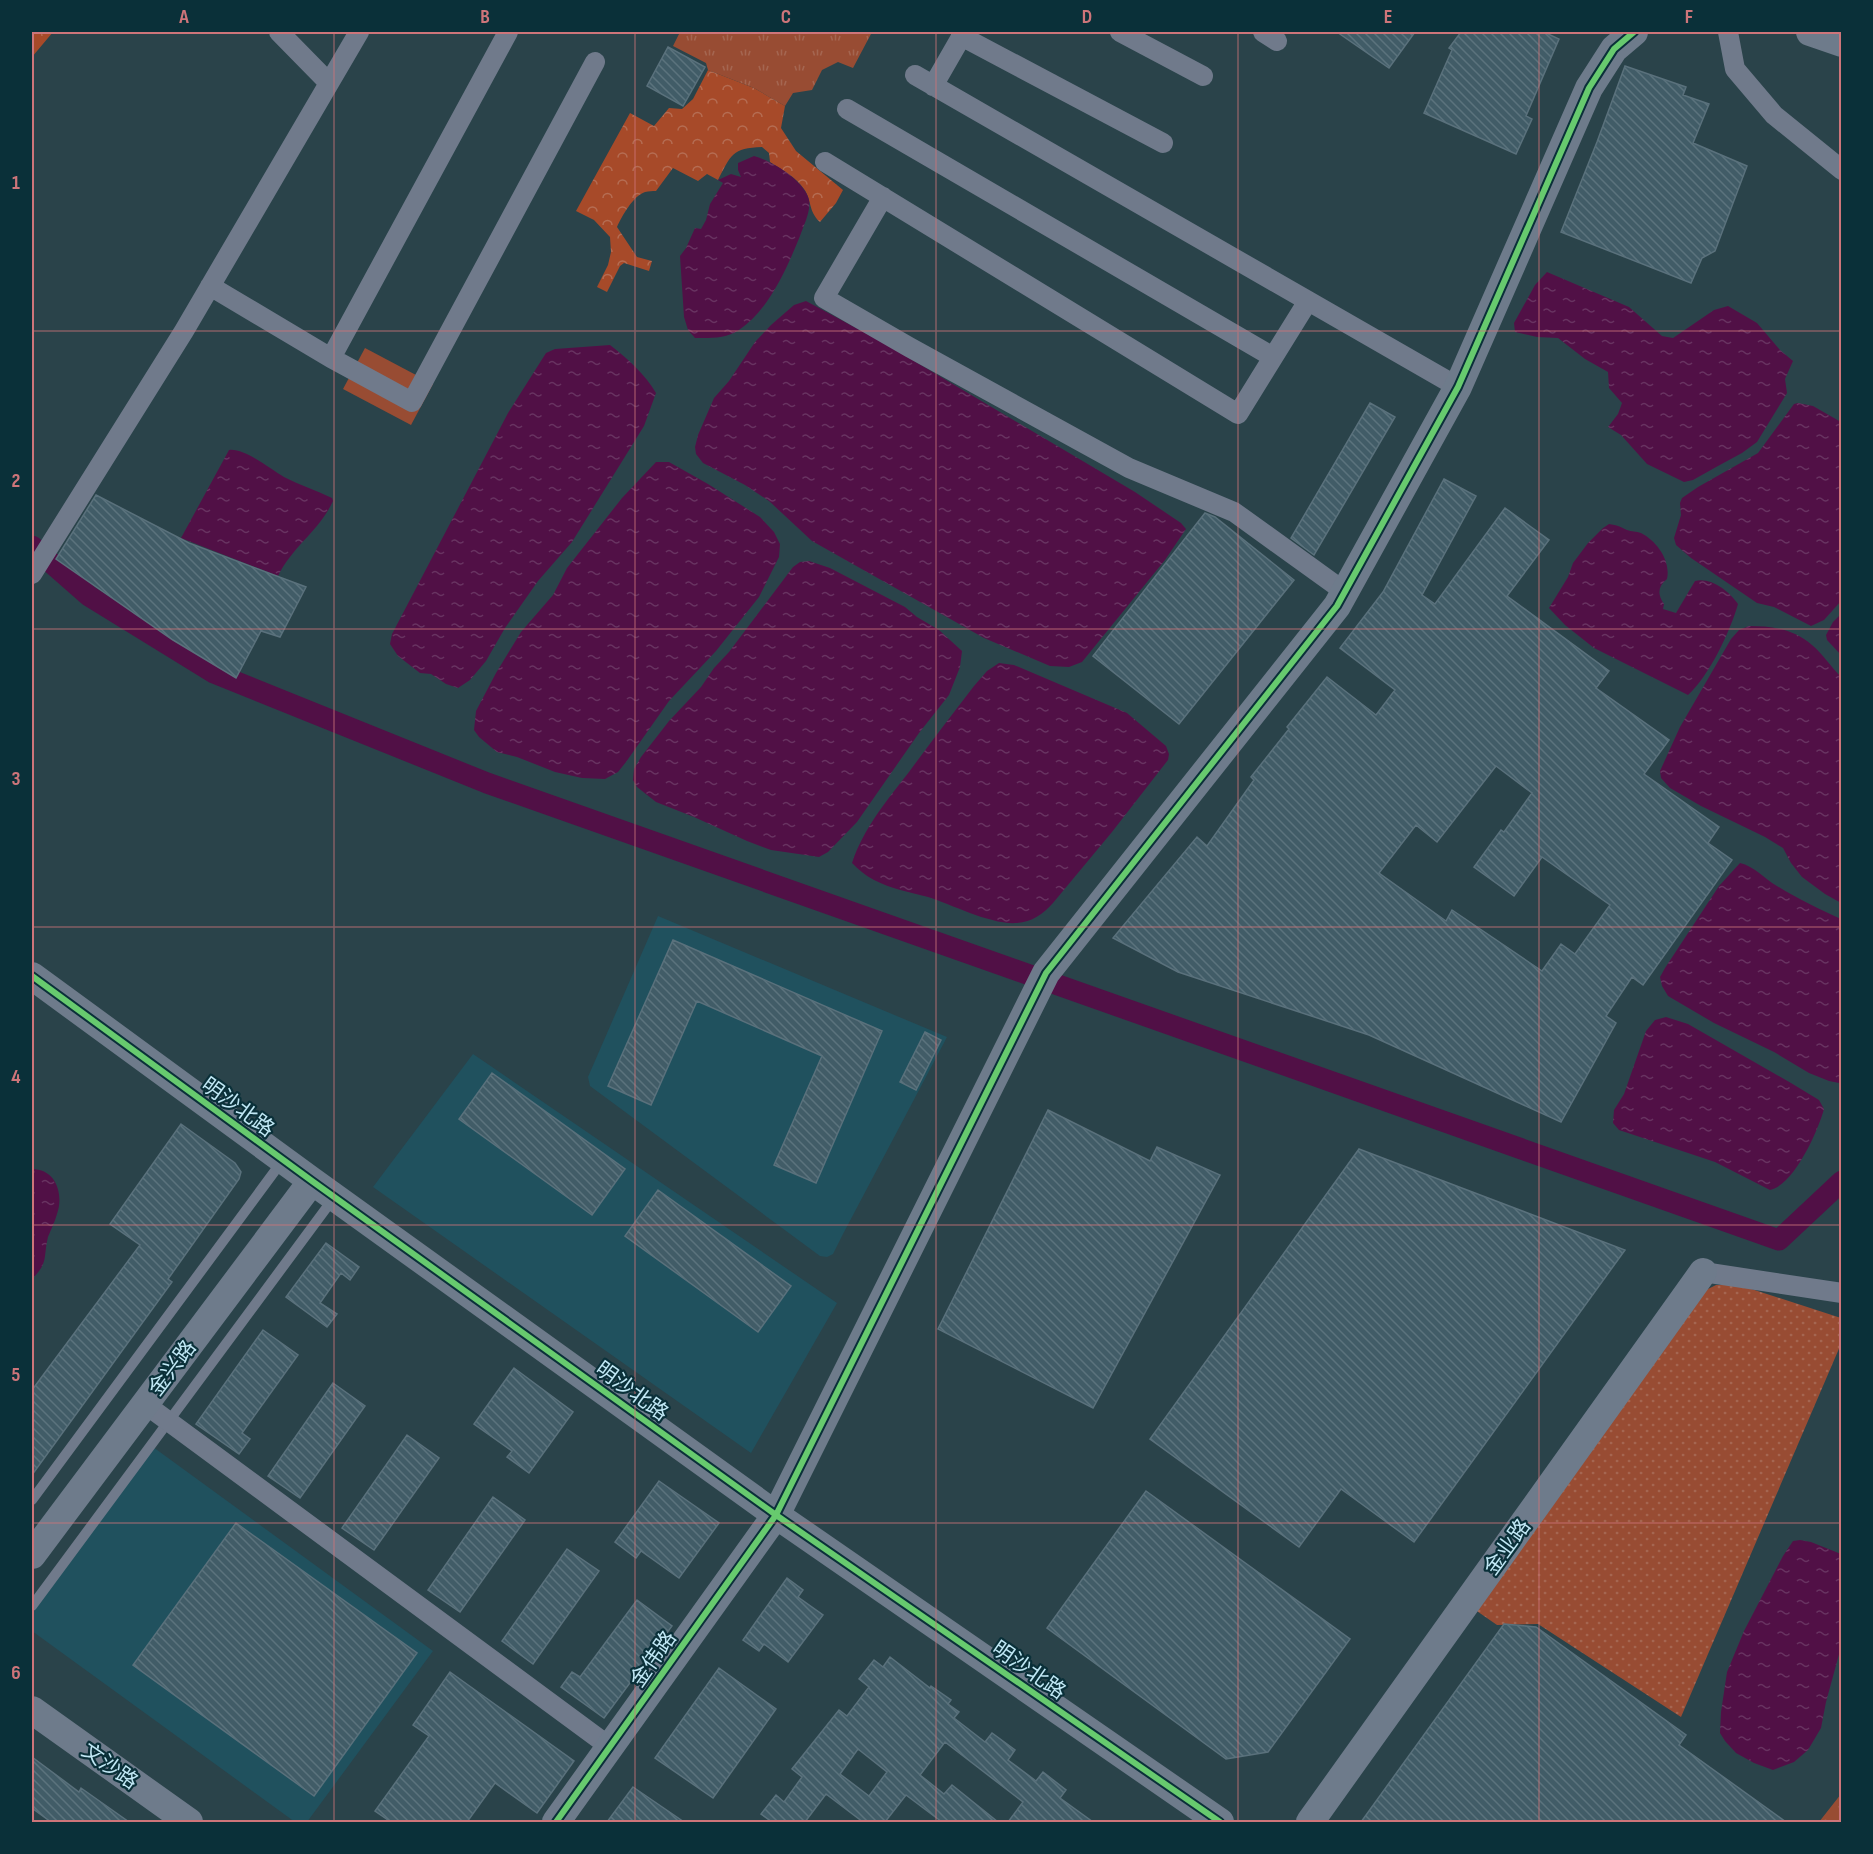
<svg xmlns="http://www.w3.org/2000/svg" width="1873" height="1854" viewBox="0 0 1873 1854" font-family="'Sofia Sans Condensed','Noto Sans SC',sans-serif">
<defs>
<pattern id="grass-tufts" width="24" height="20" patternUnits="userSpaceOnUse" patternTransform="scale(1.5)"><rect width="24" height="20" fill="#984c33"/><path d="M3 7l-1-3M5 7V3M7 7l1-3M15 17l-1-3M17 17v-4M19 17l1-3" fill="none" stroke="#a56651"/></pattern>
<pattern id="forest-crowns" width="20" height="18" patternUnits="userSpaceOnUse" patternTransform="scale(1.5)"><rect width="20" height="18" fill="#a74a29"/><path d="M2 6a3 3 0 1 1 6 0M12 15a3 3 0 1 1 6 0" fill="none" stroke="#b56d53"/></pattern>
<pattern id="park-dots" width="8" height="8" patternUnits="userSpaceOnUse" patternTransform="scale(1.5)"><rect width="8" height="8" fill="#984c33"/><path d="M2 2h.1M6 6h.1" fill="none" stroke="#a56651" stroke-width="1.8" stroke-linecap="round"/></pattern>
<pattern id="water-ripples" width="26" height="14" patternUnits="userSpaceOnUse" patternTransform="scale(1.5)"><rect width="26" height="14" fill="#511046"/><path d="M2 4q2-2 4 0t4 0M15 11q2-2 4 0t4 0" fill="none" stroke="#683361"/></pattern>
<pattern id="building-back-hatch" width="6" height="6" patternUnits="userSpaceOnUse" patternTransform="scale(1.5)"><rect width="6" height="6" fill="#415c67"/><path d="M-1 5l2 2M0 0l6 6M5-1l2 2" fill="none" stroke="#5b737d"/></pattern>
</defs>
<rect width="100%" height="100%" fill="#2a434a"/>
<path fill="#20515e" d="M658 916 947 1037 843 1234 833 1254 827 1257 820 1256 590 1086 588 1077Z
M473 1054 837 1303 751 1453 373 1187Z
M153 1447 433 1651 307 1822H295L32 1631V1614Z"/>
<path fill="url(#grass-tufts)" d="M680 32H872L853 68 838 62 822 70 812 90 793 93 785 106 754 88 708 70 706 63 673 46Z
M1841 1794V1822H1819Z"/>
<path fill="url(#forest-crowns)" d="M32 32H53L32 57Z
M708 70 754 88 785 106 781 128 796 151 843 190 836 203 820 222C808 211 812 200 804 189 796 177 781 169 770 162L769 153 762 147C732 148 731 155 718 180L707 174 698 181 673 168 656 191C652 191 649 191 645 192 633 196 622 216 617 227L637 257 652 261 649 271 624 263 620 266 607 292 597 287 608 265 611 252 610 237 594 220 576 211 630 113 654 126 669 108 682 109 693 99Z"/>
<path fill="url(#park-dots)" d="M1716 1285H1739L1841 1318V1344L1681 1717 1538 1624 1497 1625 1471 1607 1694 1296Z"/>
<path fill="#984c33" d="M365 348 433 384 411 425 343 389Z"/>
<path fill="url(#water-ripples)" d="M754 156C772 161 805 181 809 200 811 211 804 225 800 236 787 268 769 310 739 330 726 339 710 338 695 338L688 330 684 317 680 256 686 248 695 228 701 229 706 220 710 204 723 183 718 180 731 174 741 177 738 170V163Z
M1547 272 1629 307 1662 336 1673 338 1714 310 1728 306 1757 323 1780 350 1793 361 1785 379 1787 393 1757 442 1742 453 1718 466 1693 480 1684 482 1647 464 1621 435 1608 427 1618 414 1622 403 1609 388 1608 372 1585 359 1558 338 1537 337 1515 332 1514 323 1535 285Z
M806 301 882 342 1135 492 1181 523 1186 529 1165 560 1082 662 1069 667 1050 666 984 638 812 541 769 501 745 485 703 463 696 454 695 447 698 435 714 398 729 381 755 342 771 325 794 305Z
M610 345C628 359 645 374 656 393L644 426 572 542 538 581 505 628 486 661 470 680 458 688 446 684 431 674 420 673 398 656 390 644 392 634 508 413 546 353 555 349Z
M1798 403 1813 406 1841 422V601L1824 620 1811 626 1774 607 1757 603 1691 558 1676 545 1674 538 1681 515 1680 503 1682 498 1698 487 1758 453 1794 404Z
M229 450C245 448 270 469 284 477 299 485 316 490 332 498L333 501C320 530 292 547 278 576L181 538Z
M656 462H669L708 484 760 517 774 532 780 544 779 557 759 597 716 651 669 701 626 762 618 772 605 779 582 778 555 772 517 757 497 752 479 737 474 730 476 711 496 673 521 632 553 595 567 568 622 498Z
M1609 524C1617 525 1621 527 1627 530 1632 532 1636 531 1641 533 1657 541 1671 561 1667 579 1658 586 1657 594 1664 604L1663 609 1676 613 1695 581C1711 577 1729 591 1738 604 1730 632 1709 676 1688 695L1594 648 1565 625 1549 608 1568 577 1573 563 1588 543 1603 528Z
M809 561 830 568 905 607 917 617 939 630 962 651 960 667 949 695 919 733 857 822 828 852 819 857 771 850 747 841 694 817 656 802 637 787 633 780 634 769 641 757 669 721 701 687 714 668 729 652 793 567 800 562Z
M1841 614V655L1827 640 1826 635 1833 622Z
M1749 626C1772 626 1794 629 1812 645 1823 654 1831 667 1841 677V903L1825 894 1802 877 1791 863 1783 848 1765 837 1701 806 1670 788 1661 778 1660 771 1680 727 1731 639 1739 630Z
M999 663 1014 665 1127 713 1166 746 1169 754 1168 760 1112 832 1053 903C1043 914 1032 922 1017 923 991 925 953 905 928 897 909 892 891 889 874 880 866 876 858 869 852 863 863 829 887 800 909 772 930 743 952 715 974 686L987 671Z
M1740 863C1754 866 1765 879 1777 886 1798 899 1819 909 1841 919L1842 1081 1839 1083 1829 1081 1809 1073 1774 1052 1714 1023 1668 996 1662 986 1660 977 1665 968 1719 886Z
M1666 1017 1688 1024 1791 1083 1819 1100 1824 1109C1818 1131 1794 1185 1770 1190L1715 1162 1619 1130 1613 1123 1614 1110 1624 1094 1646 1031 1655 1020Z
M32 1169C56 1169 64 1194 57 1214 55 1222 51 1229 48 1237 43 1258 49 1262 32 1279Z
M1800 1540 1811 1542 1841 1554V1647L1826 1702 1821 1728 1808 1750 1794 1762 1773 1770 1754 1763 1736 1753 1725 1741 1720 1733 1721 1712 1727 1672 1744 1631 1783 1556 1793 1541Z"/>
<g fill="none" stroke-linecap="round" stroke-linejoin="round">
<path stroke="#511046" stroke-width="21" d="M32 546 89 596 214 673 487 783 1779 1240 1842 1181"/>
</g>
<path fill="url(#building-back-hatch)" stroke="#5a717c" stroke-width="1.5" fill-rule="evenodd" d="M1337 32H1415L1389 68Z
M1461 32H1544L1559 39 1526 116 1532 119 1516 154 1424 113 1452 50 1449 48Z
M668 47 705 67 683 106 647 86Z
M1625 66 1686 87 1683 95 1709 104 1693 143 1747 166 1715 251 1702 258 1691 283 1561 232 1597 142Z
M1370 403 1395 417 1314 555 1291 538Z
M1444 479 1476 496 1422 595 1435 604 1505 508 1549 540 1507 596 1609 671 1596 688 1669 740 1644 774 1719 827 1708 843 1732 860 1643 985 1632 977 1606 1016 1616 1023 1561 1122 1369 1035 1178 972 1113 938 1197 837 1207 846 1254 780 1251 777 1289 729 1287 727 1327 677 1376 715 1395 690 1340 648 1383 592ZM1496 766 1532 793 1504 832 1501 830 1474 867 1514 896 1542 857 1610 905 1575 954 1561 944 1542 971 1452 910 1446 921 1379 873 1416 825 1437 842Z
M96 495 189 543 306 587 280 637 261 631 236 678 173 640 56 559Z
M1205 513 1215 517 1294 580 1179 724 1093 656Z
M673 940 882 1031 816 1183 774 1165 822 1056 697 1001 651 1105 608 1086Z
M925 1032 941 1040 916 1090 900 1082Z
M492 1073 625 1169 592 1215 459 1119Z
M1048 1110 1150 1161 1157 1147 1220 1175 1093 1408 938 1329Z
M181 1124 235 1163 241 1172 239 1179 168 1279 172 1282 32 1475V1390L140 1245 110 1224Z
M1359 1149 1625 1250 1414 1542 1341 1489 1299 1547 1150 1439Z
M658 1190 791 1286 758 1332 625 1236Z
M326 1243 359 1267 350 1280 341 1273 320 1303 337 1314 327 1327 286 1297Z
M263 1330 298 1355 242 1433 250 1439 239 1454 196 1424Z
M514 1368 573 1412 529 1473 507 1457 512 1451 474 1424Z
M333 1383 365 1406 300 1498 268 1476Z
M407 1435 439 1458 374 1550 342 1528Z
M659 1481 719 1523 679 1578 641 1551 636 1558 615 1542Z
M1146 1491 1350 1639 1268 1752 1226 1759 1047 1628Z
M493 1497 525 1520 460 1612 428 1590Z
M236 1523 417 1653 314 1796 133 1665Z
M567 1549 599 1571 533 1664 502 1641Z
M787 1578 803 1590 798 1597 823 1615 788 1662 764 1644 759 1651 743 1640Z
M637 1600 672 1626 604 1718 561 1687 572 1672 580 1677Z
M1504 1624 1536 1627 1686 1735 1679 1745 1786 1822H1361Z
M890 1657 930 1688 931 1686 951 1700 948 1704 959 1712 954 1718 985 1742 992 1733 1015 1750 1008 1760 1036 1781 1043 1772 1066 1790 1060 1798 1093 1822H1008L1023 1802 945 1742 920 1775 944 1794 952 1785 998 1822H942L906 1795 885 1822H863L826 1794 805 1822H772L761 1814 776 1795 784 1802 802 1777 792 1769 839 1710 847 1716 869 1687 859 1679 874 1660 883 1667ZM858 1749 887 1772 869 1796 840 1774Z
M719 1668 776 1709 713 1798 655 1758Z
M450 1672 574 1761 537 1813 495 1783 467 1822H391L375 1811 429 1736 413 1725Z
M32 1757 79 1792 81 1788 129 1822H51L32 1808Z
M633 1787 684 1822H607Z"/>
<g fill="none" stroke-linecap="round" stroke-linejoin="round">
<path stroke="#707a8b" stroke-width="10" d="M32 1500 283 1160
M32 1606 333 1199"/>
<path stroke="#707a8b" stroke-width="20" d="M279 32 329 83
M1120 32 1203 76
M1263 32 1277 41
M1728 32 1735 69 1774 115 1842 170
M961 36 1163 143
M915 75 1458 387
M933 86 964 32
M847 109 1273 357
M825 162 1238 414 1308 301
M883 197 824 298 909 347 1129 468 1234 512 1345 592
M210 286 331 358 412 402 595 62
M331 358 508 32
M32 574 184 331 359 32
M1703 1272 1842 1293
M145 1404 610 1747"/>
<path stroke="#6e7b8b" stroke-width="28" d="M1810 32 1842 43
M32 976 312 1181 776 1515 1220 1822
M32 1555 312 1181
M32 1710 189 1822
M556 1822 776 1515 1046 973 1337 606 1458 387 1589 88 1614 49 1634 32
M1310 1822 1703 1272"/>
<g stroke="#0a3039" stroke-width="10">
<path id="cycleway" d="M32 976 312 1181 776 1515 1220 1822
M556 1822 776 1515 1046 973 1337 606 1458 387 1589 88 1614 49 1634 32"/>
</g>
<use href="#cycleway" stroke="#67ca6e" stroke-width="6"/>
</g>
<path fill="none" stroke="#ce757a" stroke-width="1.5" stroke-opacity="0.55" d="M334 32V1822M635 32V1822M936 32V1822M1238 32V1822M1539 32V1822M32 331H1842M32 629H1842M32 927H1842M32 1225H1842M32 1523H1842"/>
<g text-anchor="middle" stroke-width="4.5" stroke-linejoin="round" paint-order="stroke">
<g font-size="21" fill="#c1e8f5" stroke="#0a3039">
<text transform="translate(238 1107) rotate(36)" y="7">明沙北路</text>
<text transform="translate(172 1368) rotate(-53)" y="7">金兴路</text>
<text transform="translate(632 1391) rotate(36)" y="7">明沙北路</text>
<text transform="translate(1507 1547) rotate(-54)" y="7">金业路</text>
<text transform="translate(653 1659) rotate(-55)" y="7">金伟路</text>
<text transform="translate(1029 1670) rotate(35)" y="7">明沙北路</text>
<text transform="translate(110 1766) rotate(35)" y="7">文沙路</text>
</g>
</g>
<rect width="1873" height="1854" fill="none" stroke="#0a3039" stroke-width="66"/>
<rect x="33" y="33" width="1807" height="1788" fill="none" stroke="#ce757a" stroke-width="2"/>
<g font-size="20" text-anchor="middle" font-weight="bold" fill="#ce757a">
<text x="184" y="23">A</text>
<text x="485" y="23">B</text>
<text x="786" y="23">C</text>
<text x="1087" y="23">D</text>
<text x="1388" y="23">E</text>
<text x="1689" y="23">F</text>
<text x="16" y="189">1</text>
<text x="16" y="487">2</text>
<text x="16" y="785">3</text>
<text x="16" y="1083">4</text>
<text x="16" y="1381">5</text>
<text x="16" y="1679">6</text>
</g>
</svg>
